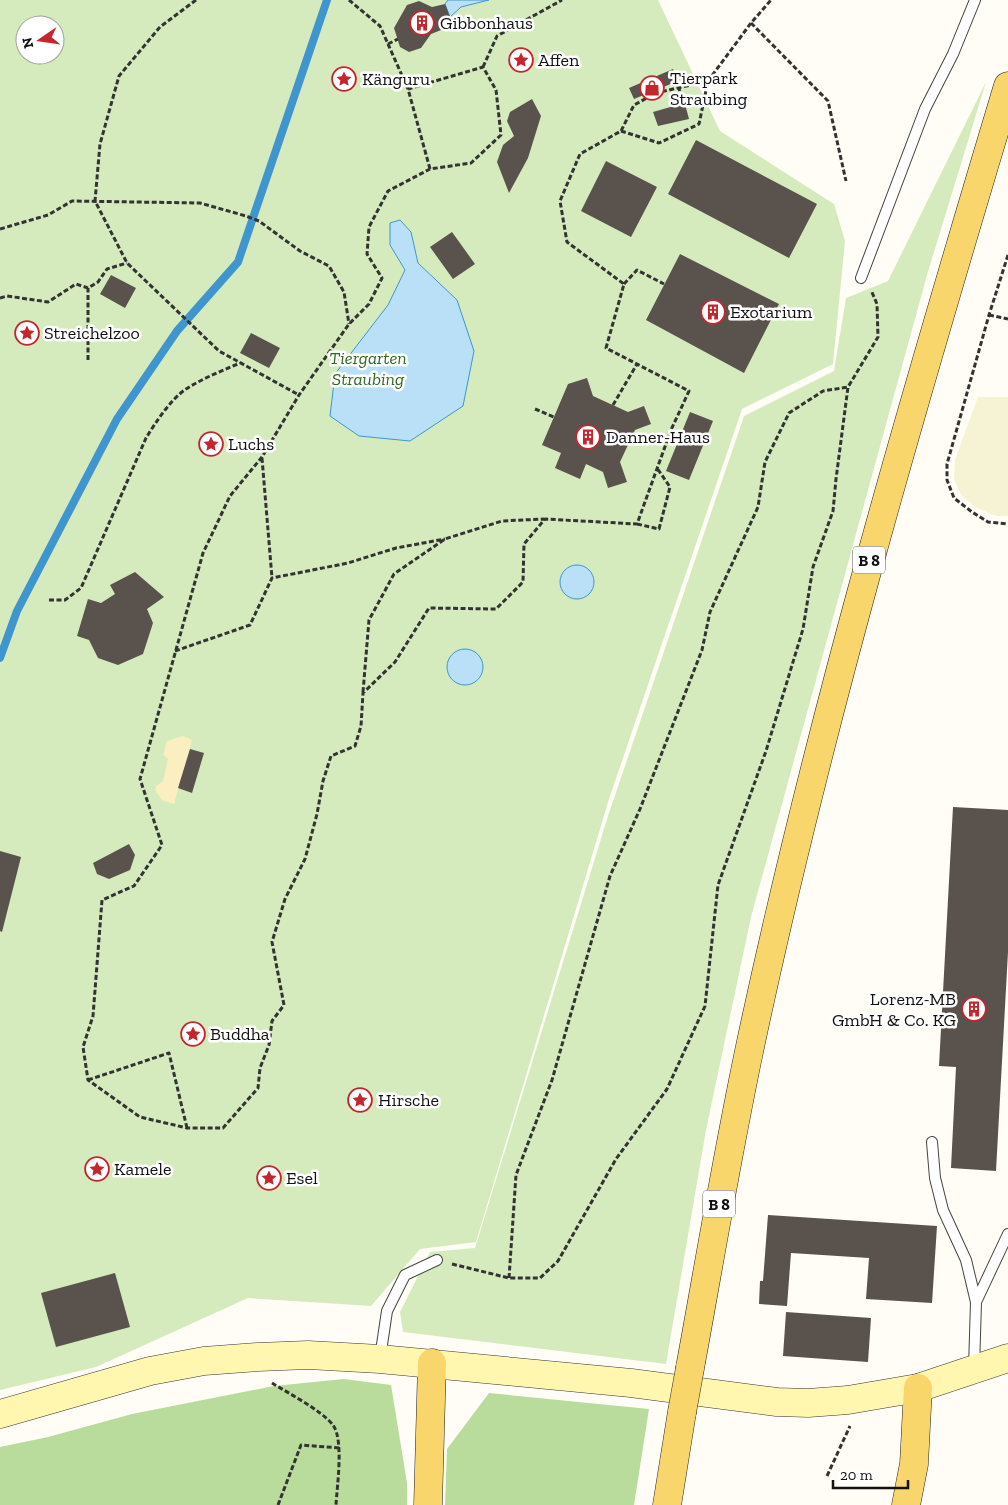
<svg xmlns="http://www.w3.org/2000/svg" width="1008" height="1505" viewBox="0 0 1008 1505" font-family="'Zilla Slab',serif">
<rect width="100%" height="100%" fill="#fffdf5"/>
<path fill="#f6f3d4" d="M978 397H1008V516H996L977 508 961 495 954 479 955 460Z"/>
<path fill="#d5ebbd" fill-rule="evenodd" d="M0 0H658L720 131 834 204 845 241 833 364 742 409 609 799 476 1242 420 1249 371 1306 248 1298 96 1367 0 1390ZM25 25H55V55H25Z
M986 82 927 275 751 917 706 1130 666 1364 403 1332 400 1312 430 1252 475 1248 608 816 744 416 834 371 846 298 888 281Z"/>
<path fill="#b9dc9c" d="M344 1379 391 1385 407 1483V1505H0V1447L48 1437 132 1414 274 1386Z
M489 1393 649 1409 634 1505H445L447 1449Z"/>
<path fill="#fbeec1" d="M183 736 192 740 174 804 162 800 155 790 156 786 163 781 168 759 163 755 167 741Z"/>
<path fill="#b9e0f7" stroke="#3f96cf" d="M448 0H489L461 7 450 17 445 4Z
M400 220 411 232 418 263 457 300 474 351 463 406 410 441 359 436 330 416 335 374 388 305 405 270 390 245V223Z
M560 582a17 17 0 1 1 34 0a17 17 0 1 1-34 0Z
M447 667a18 18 0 1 1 36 0a18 18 0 1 1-36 0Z"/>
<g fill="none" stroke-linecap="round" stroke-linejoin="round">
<path stroke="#3f96cf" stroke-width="8" d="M0 658 17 611 117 419 177 331 238 262 327 0"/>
</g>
<path fill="#5a524d" d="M419 1 432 7 445 4 450 17 441 30 431 34 421 48 409 52 400 47 394 28 407 5Z
M673 69 678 81 634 99 629 88Z
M532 99 541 116 528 158 509 193 497 162 503 145 514 136 507 121 510 112Z
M681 104H685L689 119 658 126 653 112Z
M696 140 817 204 789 258 668 194Z
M606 161 657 187 631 237 581 211Z
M452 232 475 264 453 279 430 247Z
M680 254 779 304 744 373 646 320Z
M111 275 136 288 125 308 100 294Z
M251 333 280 348 269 368 240 353Z
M587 378 593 396 628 412 644 406 651 424 635 430 620 462 627 482 608 488 603 472 586 464 580 479 555 468 561 453 542 445 568 384Z
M690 412 713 421 689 480 666 471Z
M135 572 164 597 147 609 153 623 143 654 118 665 98 658 89 640 77 636 88 599 101 603 115 594 110 585Z
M190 749 204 753 192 793 178 788Z
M953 807 1008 810V952L996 1171 951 1168 956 1067 939 1066Z
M129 844 135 855 130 870 109 879 97 874 93 863Z
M0 851 21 857 2 932 0 931Z
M768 1215 937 1226 932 1303 866 1299 869 1258 791 1253 787 1306 759 1304 760 1281H763Z
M115 1273 130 1327 56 1347 41 1293Z
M786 1312 871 1318 868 1362 783 1356Z"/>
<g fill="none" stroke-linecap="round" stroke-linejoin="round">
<g stroke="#444" stroke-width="12">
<path id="lane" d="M861 278 925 109 953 54 975 0
M932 1142 935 1178 943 1210 966 1260 976 1302
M380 1358 387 1311 405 1275 437 1260
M974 1368 976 1302 1008 1234"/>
</g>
<g stroke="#333" stroke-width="29">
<path id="secondary" d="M0 1414 150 1371 204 1361 258 1357 308 1355 380 1359 631 1383 777 1402 808 1403 848 1400 918 1388 1008 1358"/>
</g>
<g stroke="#222" stroke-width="29">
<path id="primary" d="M690 1368C710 1259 728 1150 751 1042 820 719 913 402 1008 86
M428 1505 432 1363
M667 1505 682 1412
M906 1505 914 1464 918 1388"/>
</g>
<path stroke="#333" stroke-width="3" stroke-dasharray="5 2.5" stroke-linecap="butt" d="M196 0 160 27 119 76 100 144 95 201 127 263 219 351 299 395
M349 0 380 26 408 89
M751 23 828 101 846 181
M388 44 398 39
M483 67 497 36 562 0
M679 86 681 104
M621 131 659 143 699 124 708 81 751 23 771 0
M430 169 408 89 483 67 496 90 501 135 471 163 430 169 388 191 369 227 367 254 382 278 369 304 349 324 299 395 262 457 230 496 203 553 140 779 162 845 134 886 102 900 93 1016 83 1047 88 1080 140 1117 187 1128H223L258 1088 260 1068 269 1045 272 1021 284 1005 272 942 285 899 305 859 317 814 323 781 331 756 355 746 361 726 363 693 395 662 429 608 496 609 523 582 524 544 545 519 637 524 671 430 689 391 606 348 624 284 567 242 560 201 580 154 621 131 634 105 656 93 708 81
M0 229 48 215 72 201 200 203 246 216 259 221 300 251 329 266 344 292 349 324
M1008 255 989 315 947 464V480L954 498 972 512 988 522 1008 524
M624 284 637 270 664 284
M0 298 7 296 48 302 76 284 88 288 98 282 107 269 127 263
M989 315 1008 319
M88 360V288
M613 405 637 364
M535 409 554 417
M262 458 272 578
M637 524 659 529 670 487 657 468
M49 600H65L81 588 146 438C156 422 170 400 186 389 203 378 222 371 240 363
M175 651 250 625 272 578 348 563 396 548 445 539
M363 692 369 620 394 574 445 539 502 521 544 519
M88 1080 169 1053 187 1128
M452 1264 509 1278H540L558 1261 616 1159 667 1089 705 1006 718 885 766 751 803 629 813 567 833 511 836 479 848 387 878 337 877 304 871 290
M509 1278 516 1175 552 1080 610 876 640 809 702 650 710 612 758 507 765 462 789 413 823 391 848 387
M272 1383C288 1393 321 1410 333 1425 344 1440 337 1486 336 1505
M827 1476 850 1426
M278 1505 301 1445 340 1448"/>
<use href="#lane" stroke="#fff" stroke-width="10"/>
<use href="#secondary" stroke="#fff6b0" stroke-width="28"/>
<use href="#primary" stroke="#f9d66b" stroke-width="28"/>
<g stroke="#222" stroke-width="29" stroke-linecap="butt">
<path id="primary-bridge" d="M682 1412 690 1368"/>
</g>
<use href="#primary-bridge" stroke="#f9d66b" stroke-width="28"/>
</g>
<defs>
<g id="building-ring" transform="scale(1.25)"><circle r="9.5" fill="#fff" stroke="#c4262e" stroke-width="1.5"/><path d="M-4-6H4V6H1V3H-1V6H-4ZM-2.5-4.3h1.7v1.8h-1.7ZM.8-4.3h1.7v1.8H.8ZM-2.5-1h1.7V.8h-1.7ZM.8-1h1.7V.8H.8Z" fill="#c4262e"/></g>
<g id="sight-ring" transform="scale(1.25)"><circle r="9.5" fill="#fff" stroke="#c4262e" stroke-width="1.5"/><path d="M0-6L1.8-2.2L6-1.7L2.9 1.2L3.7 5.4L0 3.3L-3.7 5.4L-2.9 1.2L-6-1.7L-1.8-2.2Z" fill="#c4262e"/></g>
<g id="shop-ring" transform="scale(1.25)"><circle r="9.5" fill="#fff" stroke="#c4262e" stroke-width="1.5"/><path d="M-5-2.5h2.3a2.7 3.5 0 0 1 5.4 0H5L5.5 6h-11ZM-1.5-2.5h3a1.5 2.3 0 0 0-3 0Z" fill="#c4262e"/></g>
</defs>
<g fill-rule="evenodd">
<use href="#building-ring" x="422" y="23"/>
<use href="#sight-ring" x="521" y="60"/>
<use href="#sight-ring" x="344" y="79"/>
<use href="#shop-ring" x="652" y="88"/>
<use href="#building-ring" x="713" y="312"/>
<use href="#sight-ring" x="27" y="333"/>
<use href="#building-ring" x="588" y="437"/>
<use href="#sight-ring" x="211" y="444"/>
<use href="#building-ring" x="974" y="1009"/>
<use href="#sight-ring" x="193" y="1034"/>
<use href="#sight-ring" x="360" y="1100"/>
<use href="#sight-ring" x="97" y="1169"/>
<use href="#sight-ring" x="269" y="1178"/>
</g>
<g text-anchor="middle" stroke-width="5" stroke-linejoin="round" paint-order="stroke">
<g fill="#fff" stroke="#585858" stroke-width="1">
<rect x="853" y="546.5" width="32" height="27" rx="4"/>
<rect x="703" y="1190.5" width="32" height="27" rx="4"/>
</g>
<g font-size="16" font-weight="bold" fill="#111">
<text x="869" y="566">B 8</text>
<text x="719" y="1210">B 8</text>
</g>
<g font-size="18" fill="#111" stroke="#fff" text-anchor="start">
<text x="440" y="29">Gibbonhaus</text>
<text x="538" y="66">Affen</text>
<text x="670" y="84">Tierpark<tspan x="670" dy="21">Straubing</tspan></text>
<text x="362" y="85">Känguru</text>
<text x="730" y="318">Exotarium</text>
<text x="44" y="339">Streichelzoo</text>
<text x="606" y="443">Danner-Haus</text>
<text x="228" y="450">Luchs</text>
<text x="956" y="1005" text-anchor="end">Lorenz-MB<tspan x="956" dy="21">GmbH &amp; Co. KG</tspan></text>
<text x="210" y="1040">Buddha</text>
<text x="378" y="1106">Hirsche</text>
<text x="114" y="1175">Kamele</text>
<text x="286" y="1184">Esel</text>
</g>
<g font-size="18" font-style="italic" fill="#2f6b1f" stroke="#fff">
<text x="368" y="364">Tiergarten<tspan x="368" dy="21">Straubing</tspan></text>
</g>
</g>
<g transform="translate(40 40) rotate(257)"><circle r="24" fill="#ffffff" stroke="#a0a0a0"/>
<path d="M0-4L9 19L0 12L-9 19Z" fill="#c4262e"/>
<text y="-8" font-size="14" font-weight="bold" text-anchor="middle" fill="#111111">N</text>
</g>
<path d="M833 1480v8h75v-8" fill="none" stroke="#111111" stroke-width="2.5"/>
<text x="840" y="1480" font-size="15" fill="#111111" stroke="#ffffff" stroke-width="4" paint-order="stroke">20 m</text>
</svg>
